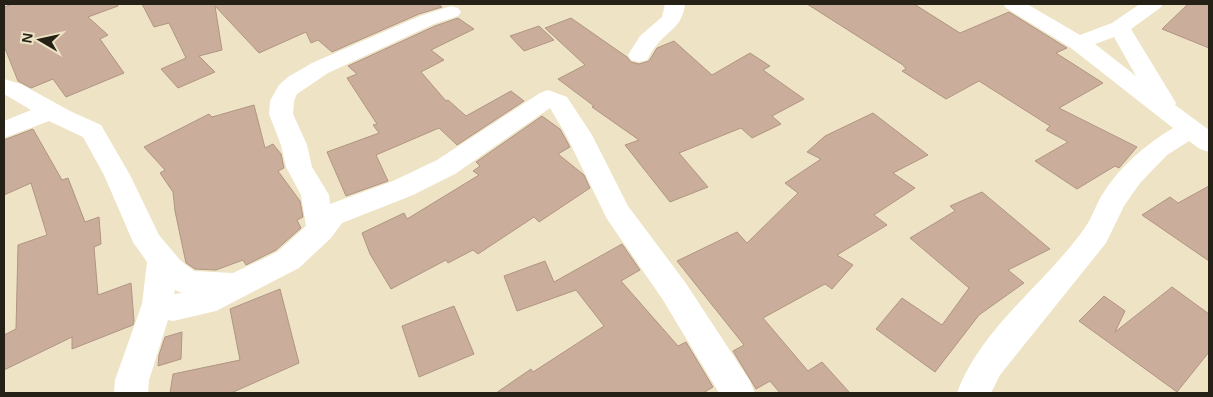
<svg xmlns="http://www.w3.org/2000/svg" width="1213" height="397" viewBox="0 0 1213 397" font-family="Arial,sans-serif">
<rect width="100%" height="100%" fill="#eee4c5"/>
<path fill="#caad9b" stroke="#b19584" d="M13 4H117L118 6 88 17 108 35 100 39 124 73 66 97 53 79 31 88 18 81 4 46V7Z
M142 4H438L442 7 419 14 332 52 318 40 311 43 306 32 259 53 215 6 222 50 199 56 215 72 178 88 161 69 186 58 169 23 154 27Z
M807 4H914L960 33 1009 12 1067 48 1056 53 1103 83 1059 108 1137 147 1119 168 1115 166 1077 189 1035 161 1068 142 1046 130 1050 126 979 81 946 99 902 71 906 69 903 65Z
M1188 4H1209V48L1162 29Z
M458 18 474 29 431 50 444 60 421 72 446 101 448 100 466 116 511 91 524 101 457 145 439 128 376 155 388 181 346 196 327 152 379 133 373 125 377 124 347 78 357 74 348 66 435 26Z
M571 18 627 57 631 62 639 64 649 61 657 48 674 41 712 75 750 53 770 66 763 70 804 99 772 116 781 124 752 138 741 128 679 153 708 187 670 202 625 145 639 140 592 107 594 106 558 79 585 65 545 28Z
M539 26 554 40 524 51 510 36Z
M254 105 265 148 273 144 281 154 284 168 278 171 300 201 303 217 297 220 301 228 276 250 246 265 243 260 216 270 195 269 186 263 175 211 173 192 160 173 165 170 144 147 209 114 212 117Z
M873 113 928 155 893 173 915 188 874 215 887 225 837 255 853 265 832 289 825 284 763 318 808 371 822 362 850 393H780L770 381 756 389 733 351 744 345 677 261 737 232 747 243 798 193 785 183 821 159 807 152 825 136Z
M542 116 560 129 570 147 558 154 584 175 590 188 539 222 534 217 478 254 473 250 448 263 446 260 391 289 370 254 362 233 404 213 407 219 479 175 473 171 480 166 476 162Z
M33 129 62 180 68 178 85 222 99 217 101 244 94 247 98 295 131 283 134 321 133 325 72 349V337L4 370V335L16 329 18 245 47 235 31 183 4 195V140Z
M1209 186V261L1142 215 1170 197 1178 203Z
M982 192 1050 249 1008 270 1024 283 979 315 935 372 876 329 902 298 942 325 969 288 910 238 955 211 950 206Z
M622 244 640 270 621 281 678 346 686 342 713 387 703 393H496L531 369 533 372 604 326 576 290 517 311 504 276 545 261 554 282Z
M1172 287 1209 314V352L1177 392 1079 321 1104 296 1125 311 1115 332Z
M280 289 299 363 231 393H170L173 374 240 360 230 309Z
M454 306 474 354 419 377 402 326Z
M182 332 181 359 158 366 159 355 165 337Z"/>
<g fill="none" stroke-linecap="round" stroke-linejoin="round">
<path fill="#fff" fill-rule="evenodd" d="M665 4H685C682 28 669 29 656 46 652 50 650 55 647 60L639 62 631 60 628 55 640 36 662 17Z
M1003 4H1027L1080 35 1112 23 1140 4H1163L1160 8 1131 29 1176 103 1175 105 1209 130V152L1200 149 1189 141 1167 155 1140 183 1124 206 1106 243 1000 375 991 393H957C981 328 1044 285 1084 229 1092 219 1095 206 1102 195 1119 167 1145 145 1173 128L1071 48 1006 8ZM1114 37 1136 76 1095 44Z
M451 6 458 8 461 12 458 16 434 24 328 73 297 94 294 101 293 114 307 145 312 167 329 195 330 204 393 181 437 160 540 93 548 90 567 97 592 135 628 206 685 282 750 381 755 393H719L663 300 607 219 566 135 550 108 455 174 413 195 342 223 331 238 299 268 216 311 173 321 168 320 149 380 148 393H114L115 380 142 304 147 262 133 242 104 175 83 137 49 121 4 138V121L31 110 4 94V79L21 84 70 111 101 125 130 175 159 235 180 260 194 271 233 273 277 252 306 226 301 195 286 167 281 145 269 114 270 101 279 85 288 77 312 63 420 16ZM175 290 182 293 174 294Z"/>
</g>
<rect width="1213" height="397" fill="none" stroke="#252116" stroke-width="10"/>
<g transform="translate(40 40) rotate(279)" stroke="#eee4c5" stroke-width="4" paint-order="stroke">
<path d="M0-4L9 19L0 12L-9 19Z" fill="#252116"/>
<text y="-8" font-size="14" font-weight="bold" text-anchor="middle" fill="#252116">N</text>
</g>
</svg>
